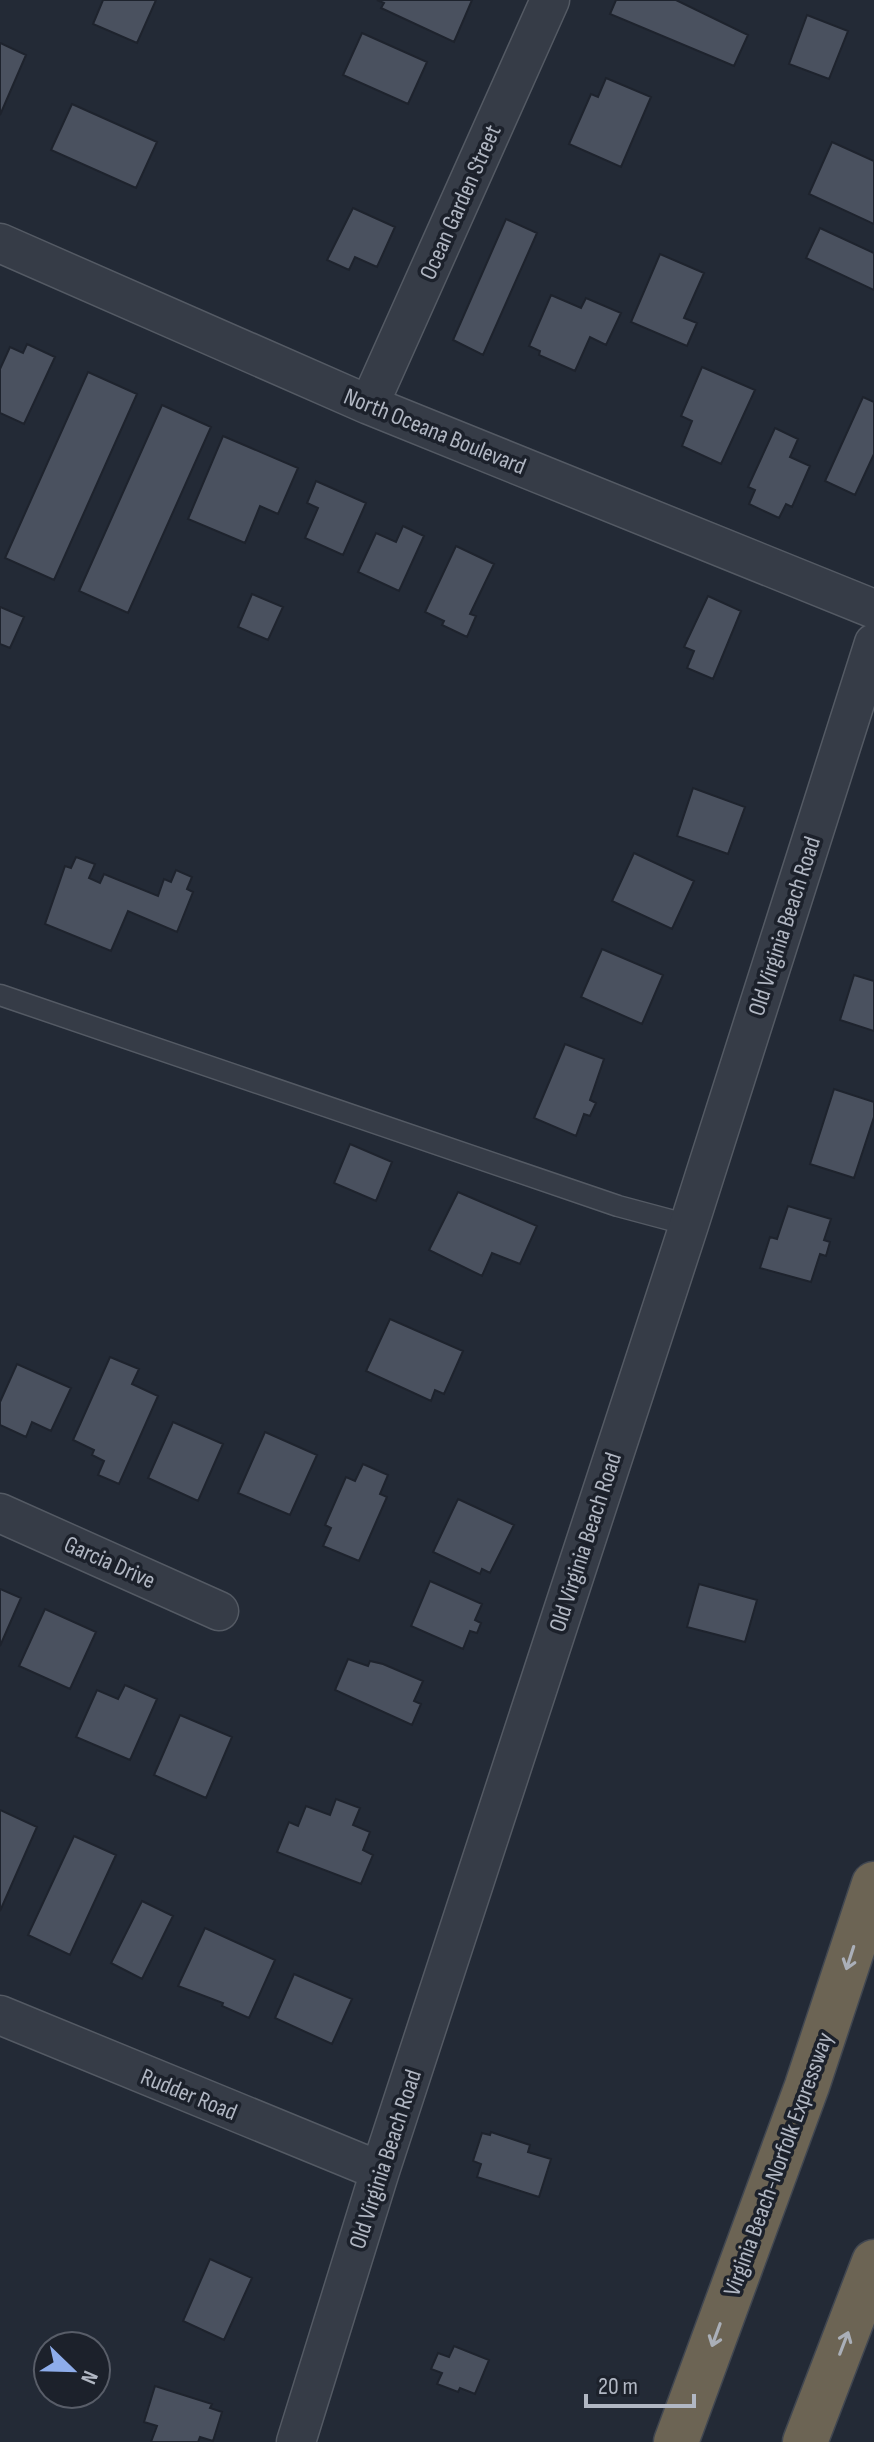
<svg xmlns="http://www.w3.org/2000/svg" width="874" height="2442" viewBox="0 0 874 2442" font-family="'Sofia Sans Condensed',sans-serif">
<rect width="100%" height="100%" fill="#232a36"/>
<path fill="#4a515f" stroke="#1e232d" stroke-width="2" d="M103 0H156L137 43 93 24Z
M377 0H472L454 42 381 8 384 3Z
M616 0H676L748 35 734 66 610 14Z
M807 15 848 31 829 79 789 64Z
M362 33 427 62 408 104 343 75Z
M0 43 26 55 0 115Z
M606 78 651 97 621 167 569 144 591 94 598 97Z
M72 104 157 142 136 188 51 150Z
M832 142 874 161V224L809 194Z
M353 208 395 227 377 267 355 257 349 270 327 260Z
M506 219 537 233 483 355 453 340Z
M820 228 874 253V290L806 258Z
M660 254 704 273 684 318 697 323 687 346 631 322Z
M551 295 581 308 586 298 621 313 606 345 590 337 575 371 539 355 540 351 529 346Z
M27 344 55 357 24 424 0 413V369L10 347 23 353Z
M702 367 755 390 721 464 682 446 692 421 681 416Z
M88 372 137 394 54 580 5 558Z
M863 397 874 402V454L855 495 825 481Z
M162 405 211 427 128 613 79 591Z
M775 428 798 439 790 457 810 466 792 507 786 504 779 518 749 504 755 490 748 487Z
M223 436 298 468 278 514 260 506 245 543 188 519Z
M316 481 366 503 343 555 305 538 318 508 307 503Z
M403 526 424 536 399 591 358 572 376 533 396 542Z
M456 546 494 564 470 614 476 616 467 637 442 625 444 621 425 612Z
M252 594 283 607 268 640 238 627Z
M708 596 741 611 713 679 687 668 694 651 684 647Z
M0 607 24 617 10 648 0 644Z
M693 788 745 807 728 854 677 836Z
M634 853 694 881 672 929 612 901Z
M76 857 95 864 89 878 100 883 104 874 158 896 164 879 171 882 176 870 192 877 187 889 193 892 177 932 128 911 111 951 45 924 65 866 71 868Z
M602 949 663 975 642 1024 581 997Z
M854 975 874 981V1031L840 1020Z
M565 1044 604 1059 590 1100 596 1103 590 1116 584 1114 576 1136 534 1118Z
M834 1089 874 1102V1117L854 1178 810 1164Z
M350 1144 392 1162 376 1201 334 1183Z
M458 1192 537 1226 520 1264 492 1253 482 1276 429 1250Z
M788 1206 831 1219 824 1240 830 1242 826 1256 820 1254 811 1282 760 1268 770 1237 777 1239Z
M390 1319 463 1351 444 1394 435 1390 431 1401 366 1371Z
M110 1357 139 1369 132 1384 158 1396 119 1484 98 1475 104 1461 92 1455 94 1450 73 1440Z
M17 1364 71 1388 51 1431 32 1422 26 1437 0 1425V1402Z
M173 1422 223 1444 198 1501 148 1478Z
M265 1432 317 1455 290 1515 238 1493Z
M363 1464 388 1475 380 1494 387 1497 359 1561 323 1546 331 1528 325 1525 346 1477 355 1481Z
M458 1499 514 1525 490 1573 482 1569 480 1574 433 1552Z
M430 1581 482 1604 475 1620 481 1623 477 1633 470 1631 463 1649 411 1626Z
M699 1584 757 1600 745 1642 687 1627Z
M0 1589 21 1598 0 1646Z
M45 1609 96 1632 70 1689 19 1666Z
M348 1659 368 1666 370 1661 383 1664 423 1681 414 1701 421 1704 412 1725 335 1690Z
M125 1685 157 1699 130 1760 76 1737 97 1690 118 1699Z
M180 1715 232 1737 206 1798 154 1775Z
M336 1799 360 1808 353 1825 370 1832 363 1850 373 1855 361 1884 277 1852 289 1822 298 1826 306 1806 330 1815Z
M0 1810 37 1827 0 1911Z
M74 1836 116 1855 70 1955 28 1935Z
M142 1901 173 1916 142 1979 111 1963Z
M205 1928 275 1960 249 2018 222 2006 223 2003 178 1986Z
M294 1974 352 1999 332 2044 275 2018Z
M491 2132 530 2145 528 2152 551 2159 539 2197 477 2177 481 2164 473 2161 482 2133 490 2135Z
M210 2259 252 2278 224 2340 183 2321Z
M454 2346 489 2360 475 2394 460 2388 458 2392 437 2384 442 2373 431 2369 438 2353 449 2357Z
M155 2386 212 2404 210 2408 222 2412 213 2441 200 2437 198 2442H151L157 2426 144 2422Z"/>
<g fill="none" stroke-linecap="round" stroke-linejoin="round">
<g stroke="#545a64" stroke-width="23">
<path id="lane" d="M0 995 618 1206 689 1225"/>
</g>
<g stroke="#545a64" stroke-width="41">
<path id="street" d="M0 243 369 405 874 609
M369 405 550 0
M0 1513 219 1611
M0 2015 380 2171
M296 2442 380 2171 689 1225 874 643"/>
</g>
<g stroke="#414751" stroke-width="47">
<path id="highway" d="M676 2442 807 2086 874 1884
M805 2442 874 2262"/>
</g>
<use href="#lane" stroke="#363c47" stroke-width="20"/>
<use href="#street" stroke="#363c47" stroke-width="38"/>
<use href="#highway" stroke="#6c6454" stroke-width="44"/>
</g>
<defs><path id="oneway-shaft" d="M-6 0H5M1.5-3L5.5 0L1.5 3" fill="none" stroke-width="1.6" stroke-linecap="round" stroke-linejoin="round" transform="scale(2)"/></defs>
<g stroke="#aaafb8">
<use href="#oneway-shaft" transform="translate(850 1958) rotate(108)"/>
<use href="#oneway-shaft" transform="translate(716 2335) rotate(110)"/>
<use href="#oneway-shaft" transform="translate(844 2343) rotate(-69)"/>
</g>
<g text-anchor="middle" stroke-width="7" stroke-linejoin="round" paint-order="stroke">
<g font-size="24" fill="#b1b7c3" stroke="#1c212b">
<text transform="translate(460 202) rotate(-66)" y="8">Ocean Garden Street</text>
<text transform="translate(435 431) rotate(22)" y="8">North Oceana Boulevard</text>
<text transform="translate(784 926) rotate(-72)" y="8">Old Virginia Beach Road</text>
<text transform="translate(585 1542) rotate(-72)" y="8">Old Virginia Beach Road</text>
<text transform="translate(110 1562) rotate(24)" y="8">Garcia Drive</text>
<text transform="translate(189 2094) rotate(22)" y="8">Rudder Road</text>
<text transform="translate(385 2159) rotate(-72)" y="8">Old Virginia Beach Road</text>
<text transform="translate(778 2164) rotate(-70)" y="8">Virginia Beach-Norfolk Expressway</text>
</g>
</g>
<g transform="translate(72 2370) rotate(113)"><circle r="38" fill="#1c212b" stroke="#585d68" stroke-width="2"/>
<path d="M0-6L14 30L0 20L-14 30Z" fill="#8eadeb"/>
<text y="-12" font-size="22" font-weight="bold" text-anchor="middle" fill="#b1b7c3">N</text>
</g>
<path d="M586 2394v12h108v-12" fill="none" stroke="#b1b7c3" stroke-width="4"/>
<text x="598" y="2394" font-size="24" fill="#b1b7c3" stroke="#1c212b" stroke-width="6" paint-order="stroke">20 m</text>
</svg>
